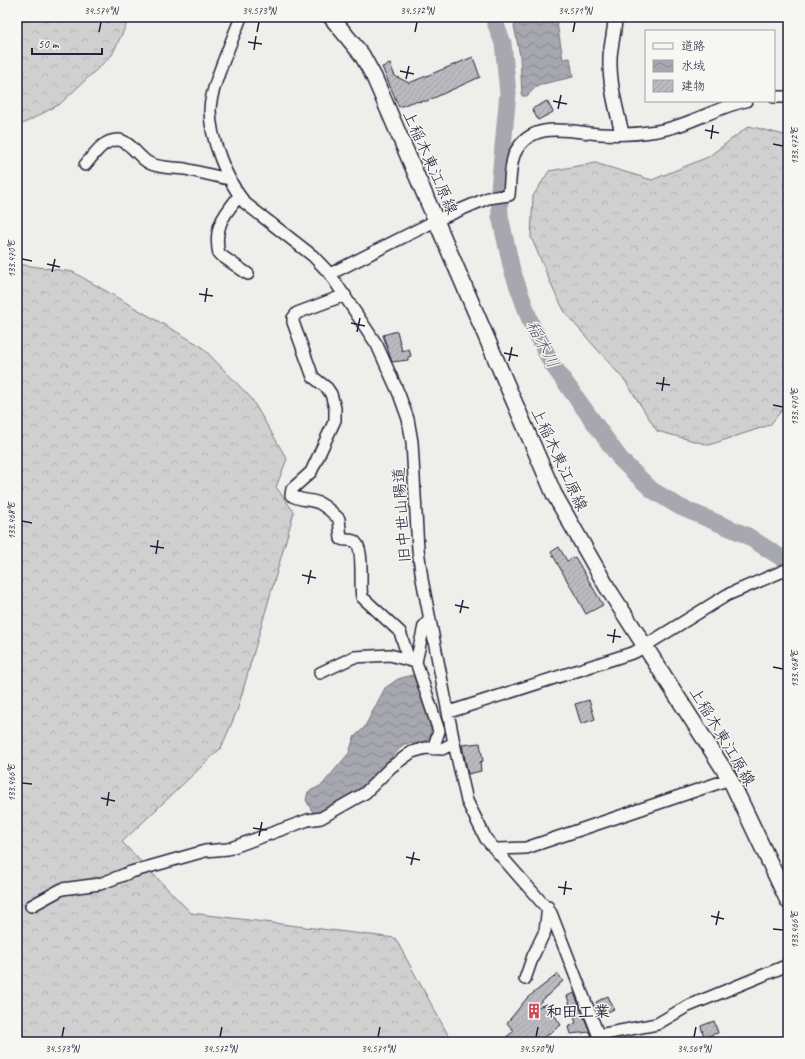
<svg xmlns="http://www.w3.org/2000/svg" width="805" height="1059" viewBox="0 0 805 1059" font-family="Caveat,'Klee One',sans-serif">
<defs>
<pattern id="forest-crowns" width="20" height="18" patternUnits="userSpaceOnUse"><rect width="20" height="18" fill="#d0d0d1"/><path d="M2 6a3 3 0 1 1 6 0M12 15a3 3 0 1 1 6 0" fill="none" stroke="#b2b2b4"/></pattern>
<pattern id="water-waves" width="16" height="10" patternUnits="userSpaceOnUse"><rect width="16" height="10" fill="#a7a7af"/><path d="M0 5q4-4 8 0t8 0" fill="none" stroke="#888890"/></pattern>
<pattern id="building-hatch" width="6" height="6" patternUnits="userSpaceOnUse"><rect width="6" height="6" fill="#bbbbbf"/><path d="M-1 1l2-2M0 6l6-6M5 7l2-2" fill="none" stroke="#a0a0a5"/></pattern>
</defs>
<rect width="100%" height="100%" fill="#eeeeeb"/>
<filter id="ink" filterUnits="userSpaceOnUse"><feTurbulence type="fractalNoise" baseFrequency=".025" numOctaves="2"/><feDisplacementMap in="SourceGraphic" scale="8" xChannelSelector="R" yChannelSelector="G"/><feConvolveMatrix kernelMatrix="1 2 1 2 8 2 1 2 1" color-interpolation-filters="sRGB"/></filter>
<g filter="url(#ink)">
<path fill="url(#forest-crowns)" stroke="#797986" d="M17 17H130L112 55 60 104 17 127Z
M749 126 788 136V402L770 425 709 445 657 431 626 382 566 314 554 291 531 237 533 196 549 171 595 163 652 180 708 157Z
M17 264 73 272 201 346 251 398 287 459 276 487 294 512 237 711 221 748 122 842 191 913 395 938 452 1042H17Z"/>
<path fill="url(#water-waves)" stroke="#727281" d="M523 17H536L537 19 542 17H556L563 59 570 58 573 77 538 85 527 96H522L520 56 514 25 518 19Z
M412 675C425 690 434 719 430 739L418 743 404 744 363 787 349 795 333 807 318 814 312 811 306 800 308 792 322 785 349 753 354 737 364 728 385 688 398 679Z"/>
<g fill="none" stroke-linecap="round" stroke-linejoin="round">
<path stroke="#a7a7af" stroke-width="17" d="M493 17 503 43 508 93 499 189 500 216 512 270 532 326 552 364 621 460 652 490 680 507 746 535 788 562"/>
</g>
<path fill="url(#building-hatch)" stroke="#22223b" d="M473 57 480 77 427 101 412 102 399 107 382 67 390 64 395 76 409 83Z
M547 101 553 112 538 120 532 109Z
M397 331 402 351 409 349 411 356 408 357V360L392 362 383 335Z
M559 547 567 561 575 557 603 605 586 614 551 552Z
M589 700 595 719 581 724 575 704Z
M480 743 483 761 480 762 481 771 468 774 462 745Z
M558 974 563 981 534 1008 547 1004 561 1025 538 1042H500L514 1031 507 1023 527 998Z
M574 993 590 1032 570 1034 568 1027 576 1023 567 996Z
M608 996 614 1009 602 1015 596 1002Z
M714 1021 718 1033 704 1037 701 1026Z"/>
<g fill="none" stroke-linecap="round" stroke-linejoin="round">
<g stroke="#22223b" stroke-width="14">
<path id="minor" d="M241 17C233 39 210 88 210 110 210 139 227 181 245 203L313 256 330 274 377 345 399 394 408 419 412 442 418 549 422 579 454 743 467 801 486 839 551 913 601 1042
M774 97H788
M85 165C94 155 102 140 118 140 129 140 139 158 149 163 161 169 173 167 185 169 198 172 211 175 224 178H228
M239 196C224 215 213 227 219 254L248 274
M330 274 437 220 488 198 509 195C510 185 510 163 515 153 532 119 570 132 600 134 618 135 639 134 657 131 689 126 716 107 746 101
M345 295 297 313 293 318V322L313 377 327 388 331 394 335 408V420L311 472 292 489 291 495C299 501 310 499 319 503 327 507 333 513 339 519L341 539C345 541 350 539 354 541 365 546 359 586 362 597L400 632 409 660
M429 620 424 626 416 662 439 731 433 749
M320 673 354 657 390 655 415 662
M449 712 635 652 727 595 788 569
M497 849 526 848 730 779
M31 906 62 889 100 884 131 872 205 851 228 849 308 820 321 818 365 793 391 767 412 752 426 748 442 749 454 743
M525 979 533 956 545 931 548 907
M599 1035 657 1024 686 1007 788 965"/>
</g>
<g stroke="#22223b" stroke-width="16">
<path id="tertiary" d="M615 17C615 31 611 43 610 57 609 83 616 108 622 133"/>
</g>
<g stroke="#22223b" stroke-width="18">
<path id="secondary" d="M331 17 362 55 374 77 554 494 607 587 730 779 788 901"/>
</g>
<use href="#minor" stroke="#f6f6f2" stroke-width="11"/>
<use href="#tertiary" stroke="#f6f6f2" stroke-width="13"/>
<use href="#secondary" stroke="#f6f6f2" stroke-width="15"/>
</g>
</g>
<path fill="none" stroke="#22223b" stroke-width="1.5" d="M99 32 101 22M257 32 259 22M415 32 417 22M573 32 575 22M248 42 262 44M254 50 256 36M400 71 414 74M406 79 409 66M553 101 567 104M558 109 561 95M705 130 719 133M711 139 713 125M773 144 783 146M22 259 32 261M47 264 60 267M52 272 55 259M199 294 213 296M205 302 207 288M351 323 365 326M357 332 360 318M504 353 518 356M509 361 512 347M656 383 670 385M662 391 664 377M773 405 783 407M22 521 32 523M150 546 164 548M156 554 158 540M302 575 316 578M308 584 311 570M455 605 469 608M460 613 463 600M607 635 621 637M613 643 615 629M773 667 783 669M22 783 32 784M101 798 115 801M107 806 109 792M253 828 267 830M259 836 262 822M406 857 420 860M411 865 414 852M558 887 572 889M564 895 566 881M711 916 724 919M716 925 719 911M773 929 783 930M62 1037 64 1027M220 1037 222 1027M378 1037 380 1027M536 1037 538 1027M694 1037 696 1027"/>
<defs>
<g id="building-bare" transform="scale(1.2)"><path d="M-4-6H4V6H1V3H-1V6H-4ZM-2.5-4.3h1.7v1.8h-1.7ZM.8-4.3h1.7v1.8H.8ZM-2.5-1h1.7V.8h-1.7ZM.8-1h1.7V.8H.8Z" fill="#d1495b" stroke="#f6f6f2" stroke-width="2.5" paint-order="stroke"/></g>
</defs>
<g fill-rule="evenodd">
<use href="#building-bare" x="534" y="1011"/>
</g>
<g text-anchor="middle" stroke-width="3" stroke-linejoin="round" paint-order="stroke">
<g font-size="16" fill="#22223b" stroke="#f6f6f2">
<text transform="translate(431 162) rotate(66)" y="6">上稲木東江原線</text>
<text transform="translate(560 459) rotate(65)" y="6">上稲木東江原線</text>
<text transform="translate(401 515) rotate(-94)" y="6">旧中世山陽道</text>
<text transform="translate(723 736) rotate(59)" y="6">上稲木東江原線</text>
</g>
<g font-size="16" font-weight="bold" fill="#22223b" stroke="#f6f6f2" text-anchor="start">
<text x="546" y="1017">和田工業</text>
</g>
<g font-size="17" font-style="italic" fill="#575769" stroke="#f6f6f2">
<text transform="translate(543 344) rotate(62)" y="6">稲木川</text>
</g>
</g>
<rect width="805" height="1059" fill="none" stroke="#f6f6f2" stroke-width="44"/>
<rect x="645" y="30" width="130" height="72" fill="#f6f6f2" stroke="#a1a1a9"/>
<rect x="653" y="43" width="20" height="6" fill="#f6f6f2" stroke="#a1a1a9"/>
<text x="681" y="50" font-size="12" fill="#22223b">道路</text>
<rect x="653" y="60" width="20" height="12" fill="url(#water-waves)" stroke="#a1a1a9"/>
<text x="681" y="70" font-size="12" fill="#22223b">水域</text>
<rect x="653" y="80" width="20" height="12" fill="url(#building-hatch)" stroke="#a1a1a9"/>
<text x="681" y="90" font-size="12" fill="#22223b">建物</text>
<path d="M32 48v6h70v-6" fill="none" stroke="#22223b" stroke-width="2"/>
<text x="38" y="48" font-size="12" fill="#22223b" stroke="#f6f6f2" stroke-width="3" paint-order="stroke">50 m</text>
<rect x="22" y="22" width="761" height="1015" fill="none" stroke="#22223b" stroke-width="1.5"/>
<g font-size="10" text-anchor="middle" fill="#22223b">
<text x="101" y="14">34.574°N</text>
<text x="259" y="14">34.573°N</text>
<text x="417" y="14">34.572°N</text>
<text x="575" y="14">34.571°N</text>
<text transform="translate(794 146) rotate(-90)" y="4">133.472°E</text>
<text transform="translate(11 259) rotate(-90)" y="4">133.470°E</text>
<text transform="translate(794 407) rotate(-90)" y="4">133.470°E</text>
<text transform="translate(11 521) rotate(-90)" y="4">133.468°E</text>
<text transform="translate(794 669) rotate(-90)" y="4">133.468°E</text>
<text transform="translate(11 783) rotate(-90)" y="4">133.466°E</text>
<text transform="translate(794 930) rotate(-90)" y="4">133.466°E</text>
<text x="62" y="1052">34.573°N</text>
<text x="220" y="1052">34.572°N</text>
<text x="378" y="1052">34.571°N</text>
<text x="536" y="1052">34.570°N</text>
<text x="694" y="1052">34.569°N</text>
</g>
</svg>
